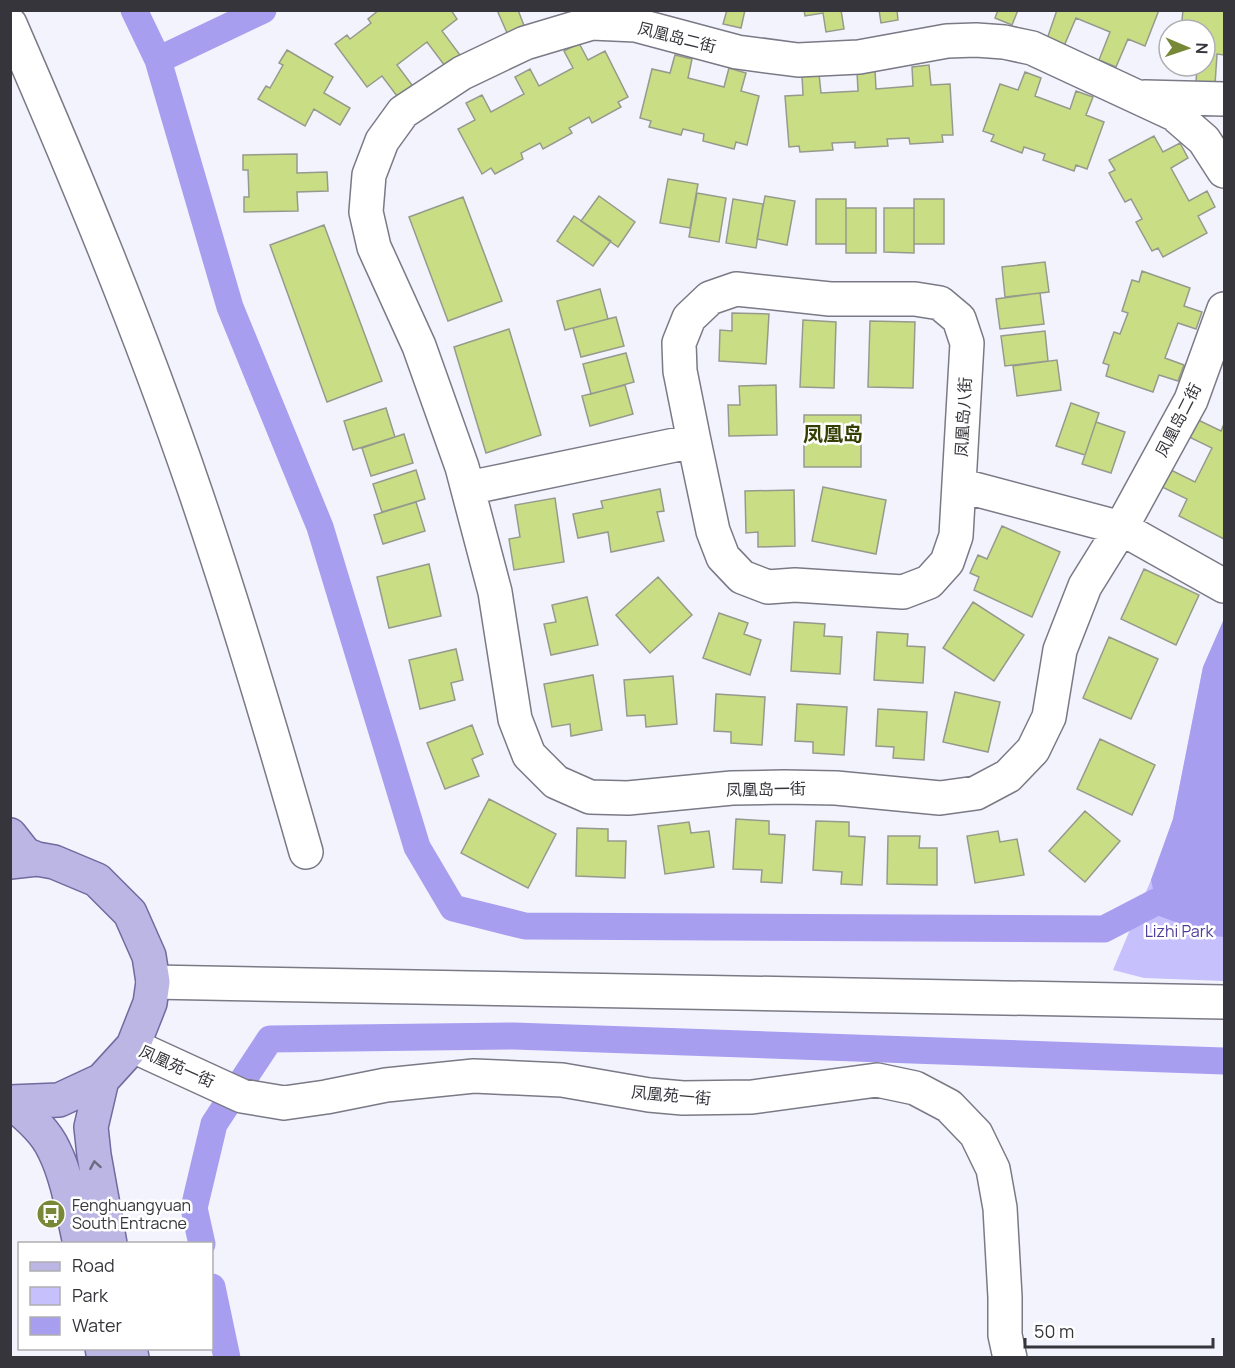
<svg xmlns="http://www.w3.org/2000/svg" width="1235" height="1368" viewBox="0 0 1235 1368" font-family="Manrope,'Noto Sans SC',sans-serif">
<rect width="100%" height="100%" fill="#f3f3fe"/>
<path fill="#c6c0fd" d="M1224 619V981L1144 978 1113 970 1151 880 1173 819 1203 667Z"/>
<path fill="#a79ef0" d="M1224 619V937L1214 936 1159 916 1151 880 1173 819 1203 667Z"/>
<g fill="none" stroke-linecap="round" stroke-linejoin="round">
<path stroke="#a79ef0" stroke-width="27" d="M134 10 158 60 230 307 320 527 417 847 453 908 525 926 1104 929 1156 902
M158 60 263 10
M202 1244 194 1208 214 1124 270 1039 514 1036 1224 1061
M212 1287 227 1358"/>
</g>
<path fill="#c9de84" stroke="#969a8d" stroke-width="1.5" d="M379 10H451L457 19 442 31 460 55 445 66 427 42 397 65 415 89 400 100 382 76 367 87 335 44 347 35 350 39 371 23 368 19Z
M497 10H518L525 28 508 35Z
M727 10H745L741 28 723 24Z
M804 10H841L844 29 826 32 823 13 805 16Z
M879 10H897L898 20 881 23Z
M998 10H1018L1012 25 995 18Z
M1057 10H1159L1145 46 1128 39 1116 67 1099 60 1110 32 1076 18 1064 46 1047 39Z
M1183 10H1224V55L1217 54 1215 85 1196 83 1197 66H1205V30H1181Z
M579 43 588 60 605 51 628 97 618 102 621 107 592 123 589 117 569 128 572 133 543 149 540 143 521 153 523 159 495 174 491 168 482 174 458 129 475 120 466 103 482 95 491 112 524 94 515 77 530 69 539 86 573 68 564 51Z
M287 50 333 77 324 93 350 108 340 125 314 109 305 126 258 99 266 86 270 88 283 65 279 63Z
M675 55 692 59 688 78 724 87 729 68 746 73 741 91 759 96 747 145 736 142 734 149 703 141 704 134 683 129 681 135 649 127 651 121 640 118 652 69 670 73Z
M929 65 931 85 950 84 953 135H942L943 142 910 144 909 138 887 139 888 146 855 148V142L832 143 833 150 800 152 799 146 789 147 785 96 803 95 802 75 819 74 821 93 858 91 857 71 875 70 876 89 913 86 912 67Z
M1025 72 1041 78 1035 96 1070 109 1076 91 1093 97 1086 115 1104 122 1087 169 1076 165 1074 171 1043 160 1045 154 1024 147 1022 153 991 141 994 135 983 131 1000 84 1018 90Z
M1154 136 1163 152 1180 143 1188 158 1171 168 1189 201 1207 191 1215 207 1198 216 1207 233 1163 257 1158 248 1152 251 1136 222 1142 219 1131 199 1125 202 1109 173 1115 170 1109 160Z
M297 154V173L327 172 328 191 297 192 298 211 244 212V197H249L248 170H243V155Z
M668 179 698 184 690 228 660 223Z
M697 193 726 198 719 242 689 237Z
M599 196 635 222 618 247 581 221Z
M765 196 795 201 787 245 757 239Z
M463 197 502 301 448 321 409 217Z
M733 199 763 204 756 248 726 243Z
M816 199H846V244H816Z
M914 199H944V244H914Z
M846 208H876V253H846Z
M884 208H914V253L884 252Z
M574 216 611 241 593 266 557 241Z
M324 225 382 381 327 402 270 245Z
M1045 262 1049 292 1005 297 1002 267Z
M1142 271 1190 288 1184 306 1202 312 1196 329 1178 323 1165 358 1184 365 1178 381 1159 375 1153 392 1106 376 1109 365 1103 363 1114 332 1120 334 1128 313 1122 311 1132 280 1139 282Z
M600 289 608 319 565 330 557 301Z
M1040 293 1044 324 1000 329 996 299Z
M732 313 769 314 766 364 719 361 720 330 732 331Z
M616 317 624 346 581 357 573 328Z
M803 320 836 322 834 388 800 387Z
M870 321 915 322 913 388 868 387Z
M509 329 541 435 486 453 454 347Z
M1045 331 1048 361 1005 366 1001 336Z
M626 353 634 382 591 394 583 364Z
M1057 360 1061 390 1017 396 1013 366Z
M625 385 633 414 590 426 582 396Z
M776 385 777 435 729 436 728 405H740L739 386Z
M1071 403 1099 413 1085 455 1056 446Z
M386 408 395 437 353 450 344 421Z
M804 415H861V467H804Z
M1194 418 1221 431 1224 424V539L1179 516 1187 499 1160 486 1169 469 1195 482 1212 448 1185 435Z
M1096 422 1125 432 1111 473 1082 464Z
M404 434 413 463 371 476 362 448Z
M416 470 425 499 382 512 373 484Z
M823 487 886 500 876 554 812 541Z
M660 489 664 511 657 512 664 541 611 552 608 532 578 538 573 514 603 508 601 501Z
M794 490 795 546 758 547V532L746 533 745 491Z
M555 498 564 562 514 570 509 539 520 537 515 505Z
M416 502 425 531 383 544 374 515Z
M1002 526 1060 552 1032 617 974 590 979 577 970 573 978 555 987 559Z
M429 564 441 616 389 628 377 577Z
M1144 569 1199 595 1176 645 1121 619Z
M658 577 692 615 650 653 616 615Z
M587 597 598 645 551 655 544 624 556 622 552 605Z
M973 602 1024 635 994 681 943 648Z
M719 613 748 623 744 634 761 640 750 675 703 658Z
M794 622 825 624 824 636 842 637 840 674 791 671Z
M877 632 908 634 907 646 925 647 923 683 874 680Z
M1109 637 1158 659 1131 719 1083 698Z
M456 649 463 680 451 683 455 700 420 709 409 660Z
M593 675 602 730 571 736 570 724 552 727 544 684Z
M673 676 677 724 646 727 645 715 627 716 624 680Z
M955 692 1000 702 988 752 943 742Z
M716 694 765 697 762 745 731 743V732L714 731Z
M797 704 847 707 844 755 813 753V742L795 741Z
M878 709 927 712 924 760 893 758 894 747 876 746Z
M472 725 483 754 472 759 479 776 445 789 427 743Z
M1100 739 1155 765 1132 815 1077 789Z
M489 799 556 834 528 888 461 853Z
M1085 811 1120 841 1085 882 1049 851Z
M736 819 769 821V834L785 835 782 883 761 882 762 870 733 869Z
M816 821 849 822V836L865 837 862 885 841 884 842 872 813 870Z
M689 822 691 833 709 831 714 867 665 874 658 826Z
M577 828 608 829V841H626L625 878 576 876Z
M998 831 1000 842 1017 839 1024 875 975 883 967 836Z
M888 836H920L919 848H937V885L887 884Z"/>
<g fill="none" stroke-linecap="round" stroke-linejoin="round">
<g stroke="#7a7986" stroke-width="36">
<path id="minor" d="M10 24C76 176 140 330 194 488 235 608 271 729 306 852
M1145 97 1224 99
M1224 171 1204 140 1174 114 1032 48 1004 42 976 40 947 41 859 57 798 60 737 52 636 25 592 23 525 43 462 73 403 112 382 141 369 175 366 212 374 247 419 346 462 467 495 592 515 719 529 755 556 782 590 797 628 798 732 788 784 787 836 788 940 798 976 793 1008 776 1033 750 1049 717 1060 650 1085 586 1121 528 1191 400 1224 309
M959 485 1121 528 1224 586
M468 488 694 441 713 531 723 557 742 577 768 587 795 585 903 592 929 582 947 562 956 536 967 343 959 319 940 303 915 299H830L736 289 710 298 689 318 679 343 680 371 694 441
M153 982 1224 1002
M133 1046 242 1096 284 1103 326 1097 386 1085 474 1076 562 1080 649 1095 683 1098 752 1097 877 1080 915 1088 949 1106 976 1134 993 1169 1000 1208 1005 1297V1335L1010 1358"/>
</g>
<g stroke="#706a9e" stroke-width="36">
<path id="major" d="M10 835 25 854 37 859
M10 862 37 859 54 862 97 880 130 913 149 956 153 982 150 1003 133 1046 102 1080 59 1100 10 1102
M102 1080 91 1127 94 1155 110 1244
M11 1102C27 1116 45 1130 54 1150 68 1178 73 1213 80 1244
M102 1348 104 1358
M130 1348 132 1358"/>
</g>
<use href="#minor" stroke="#fff" stroke-width="33"/>
<use href="#major" stroke="#bcb6e5" stroke-width="33"/>
</g>
<defs><path id="oneway-chevron" d="M-2-3.5L2.5 0L-2 3.5" fill="none" stroke-width="1.6" stroke-linecap="round" stroke-linejoin="round" transform="scale(1.5)"/></defs>
<use stroke="#6c697f" href="#oneway-chevron" transform="translate(95 1165) rotate(-100)"/>
<defs>
<g id="bus-disc" transform="scale(1.5)"><circle r="9.5" fill="#778837" stroke="#fff"/><path d="M-5-6H5V4H4V6H2V4H-2V6H-4V4H-5ZM-3.5-4V0h7V-4ZM-3.5 1.2v1.5H-2V1.2ZM2 1.2v1.5H3.5V1.2Z" fill="#fff"/></g>
</defs>
<g fill-rule="evenodd">
<use href="#bus-disc" x="51" y="1214"/>
</g>
<g text-anchor="middle" stroke-width="5" stroke-linejoin="round" paint-order="stroke">
<g font-size="16" fill="#36353b" stroke="#fff">
<text transform="translate(677 37) rotate(14)" y="6">凤凰岛二街</text>
<text transform="translate(963 417) rotate(-87)" y="6">凤凰岛八街</text>
<text transform="translate(1178 420) rotate(-63)" y="6">凤凰岛二街</text>
<text transform="translate(766 789) rotate(-1)" y="6">凤凰岛一街</text>
<text transform="translate(177 1066) rotate(24)" y="6">凤凰苑一街</text>
<text transform="translate(671 1095) rotate(5)" y="6">凤凰苑一街</text>
</g>
<g font-size="16" fill="#4f3b9a" stroke="#fff">
<text x="1179" y="937">Lizhi Park</text>
</g>
<g font-size="16" fill="#36353b" stroke="#fff" text-anchor="start">
<text x="72" y="1211">Fenghuangyuan<tspan x="72" dy="18">South Entracne</tspan></text>
</g>
<g font-size="20" font-weight="bold" fill="#353f03" stroke="#fff">
<text x="833" y="441">凤凰岛</text>
</g>
</g>
<rect width="1235" height="1368" fill="none" stroke="#36353b" stroke-width="24"/>
<rect x="18" y="1242" width="195" height="108" fill="#ffffff" stroke="#afaeb1" stroke-width="1.5"/>
<rect x="30" y="1262" width="30" height="9" fill="#bcb6e5" stroke="#afaeb1" stroke-width="1.5"/>
<text x="72" y="1272" font-size="18" fill="#36353b">Road</text>
<rect x="30" y="1287" width="30" height="18" fill="#c6c0fd" stroke="#afaeb1" stroke-width="1.5"/>
<text x="72" y="1302" font-size="18" fill="#36353b">Park</text>
<rect x="30" y="1317" width="30" height="18" fill="#a79ef0" stroke="#afaeb1" stroke-width="1.5"/>
<text x="72" y="1332" font-size="18" fill="#36353b">Water</text>
<g transform="translate(1187 48) rotate(92)"><circle r="28" fill="#ffffff" stroke="#afaeb1" stroke-width="1.5"/>
<path d="M0-4.5L10 22L0 15L-10 22Z" fill="#778837"/>
<text y="-9" font-size="16" font-weight="bold" text-anchor="middle" fill="#36353b">N</text>
</g>
<path d="M1025 1338v9h188v-9" fill="none" stroke="#36353b" stroke-width="3"/>
<text x="1034" y="1338" font-size="18" fill="#36353b" stroke="#ffffff" stroke-width="4.5" paint-order="stroke">50 m</text>
</svg>
